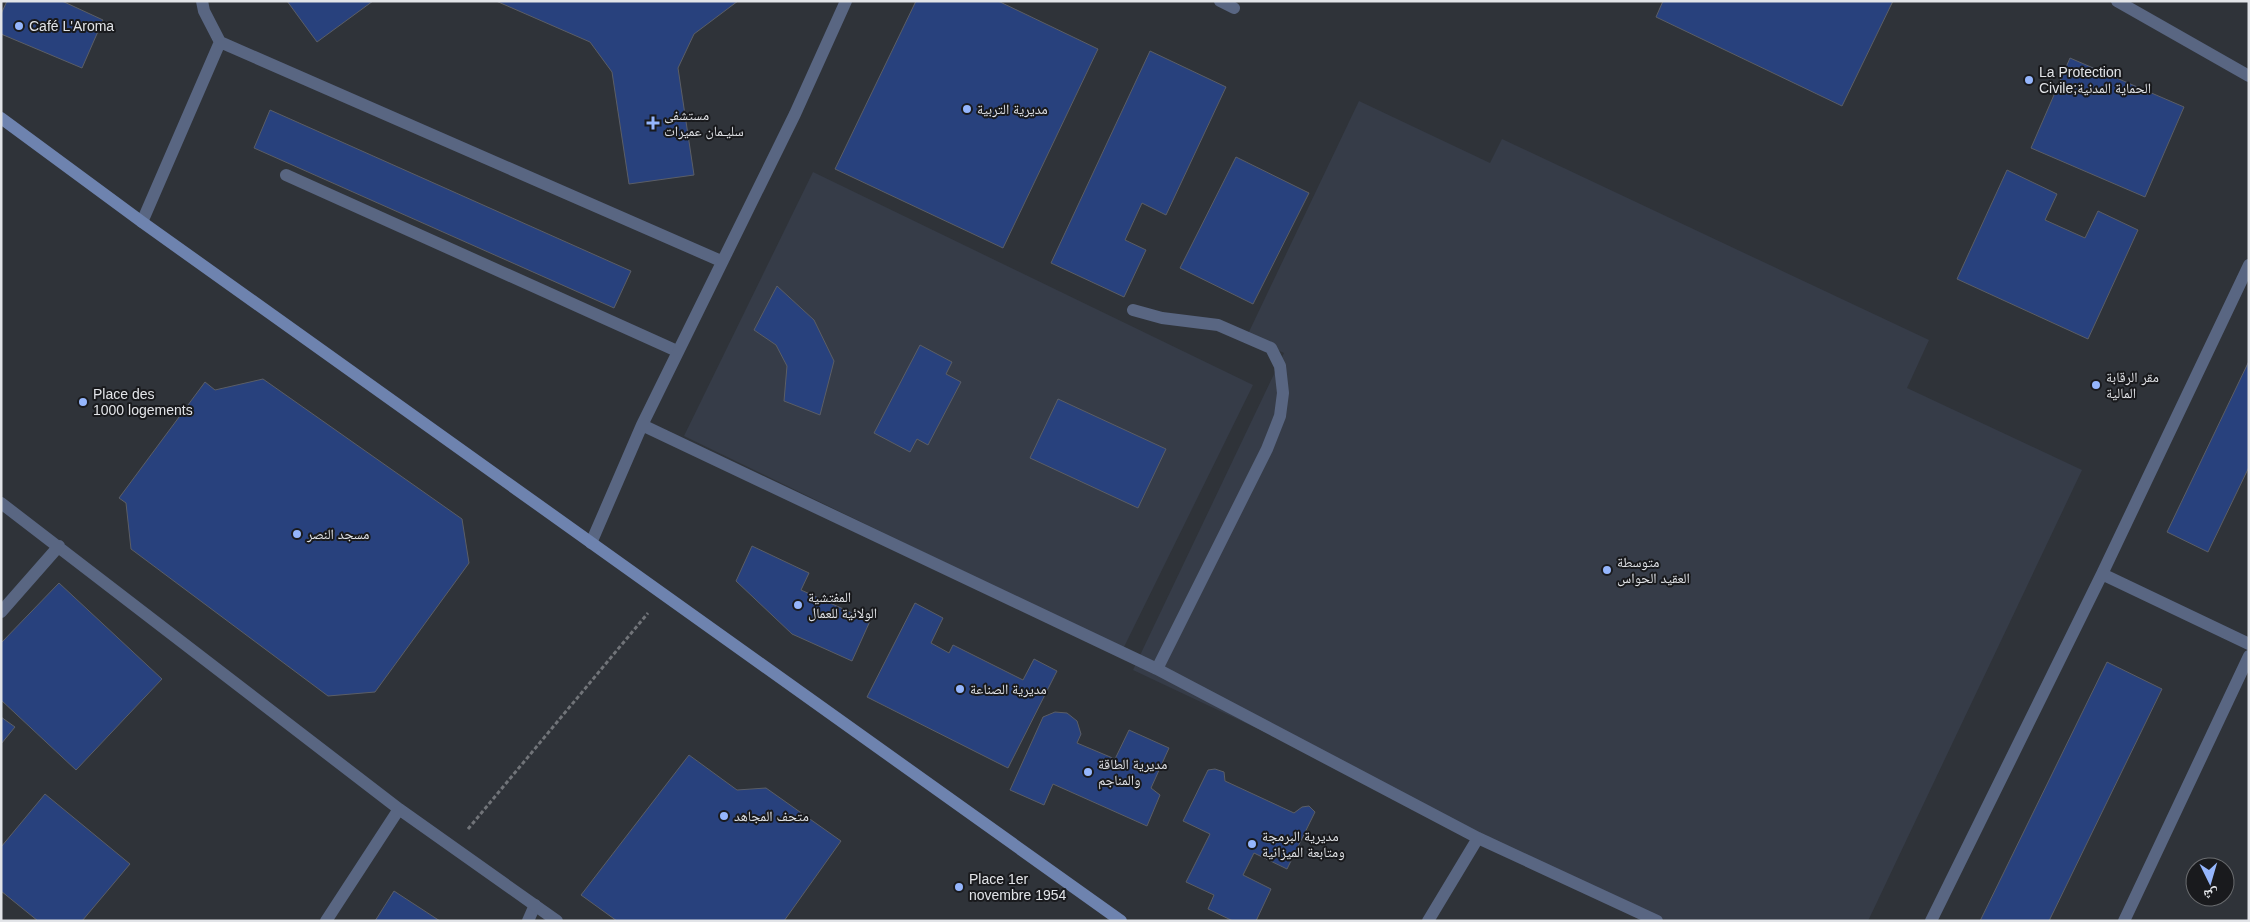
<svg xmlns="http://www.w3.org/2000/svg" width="2250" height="922" viewBox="0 0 2250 922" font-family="Helvetica,'Noto Naskh Arabic',sans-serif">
<rect width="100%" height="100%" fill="#2f3339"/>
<path fill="#363c48" d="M1359 101 1490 163 1502 139 1929 340 1907 388 2082 470 1868 921H1666L1133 670 1284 353 1247 336Z
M813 172 1253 385 1123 649 684 436Z"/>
<path fill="#28417d" stroke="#5b5e66" d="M7 1H62L103 20 82 68 1 34V14Z
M287 1H373L317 42Z
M496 1H738L694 34 678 68 694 175 629 184 612 72 590 42Z
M916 1H998L1098 49 1003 248 835 169Z
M1663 1H1893L1842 106 1656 17Z
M1150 51 1226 87 1166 215 1142 203 1125 240 1146 250 1124 297 1051 263Z
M2070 58 2184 107 2145 197 2031 148Z
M270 110 631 271 614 308 254 148Z
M1236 157 1309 193 1253 304 1180 268Z
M2007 170 2057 194 2045 220 2085 238 2098 211 2138 230 2088 339 1957 279Z
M777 286 814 320 834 361 820 415 784 401 787 366 776 345 754 330Z
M920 345 952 362 946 374 961 382 928 445 917 439 910 452 874 433Z
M2249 361V467L2208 552 2167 532Z
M263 379 462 519 469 563 375 692 328 696 131 549 126 503 119 498 205 382 215 390Z
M1058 399 1166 449 1138 508 1030 458Z
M752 546 809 573 801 590 870 621 852 661 792 634 736 581Z
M59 583 162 679 76 770 1 700V643Z
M915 603 943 618 931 643 949 653 953 645 1023 680 1034 659 1057 671 1008 768 867 697Z
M2107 662 2162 689 2049 921H1980Z
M1055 712 1067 713 1077 721 1081 734 1077 743 1115 759 1129 730 1169 748 1151 788 1160 795 1147 826 1053 784 1044 805 1010 790 1043 717Z
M1 717 15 727 1 744Z
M689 755 737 790 766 788 841 841 784 921H617L581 895Z
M1215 769 1224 772 1225 781 1294 813 1302 807 1309 806 1315 812 1287 869 1254 853 1243 875 1271 889 1256 921H1233L1208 909 1214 895 1186 882 1210 834 1183 821 1208 770Z
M45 794 130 864 82 921H38L1 891V847Z
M394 891 440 921H375Z"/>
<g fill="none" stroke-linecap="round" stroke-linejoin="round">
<path stroke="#717479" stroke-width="3" stroke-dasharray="4 2.5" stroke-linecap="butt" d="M468 829 648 613"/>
<path stroke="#596682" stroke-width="12" d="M286 175 677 351
M528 921 535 905"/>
<path stroke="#596682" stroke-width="12" d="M202 1 204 11 220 42
M1220 1 1234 8
M2117 1 2249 76
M142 222 220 42 721 261
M1133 310 1162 318 1218 325 1271 348 1280 366 1283 393 1280 416 1267 449 1157 669
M642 425 1157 669 1478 838 1657 921
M1 503 399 809 557 921
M591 543 642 425 795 114 846 1
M2102 574 2249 644
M1 612 59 546
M326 921 399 809
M1428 921 1478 838
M1931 921 2102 574 2249 265
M2124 921 2249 656"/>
<path stroke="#6e83af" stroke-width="12" d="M1 118 142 222 1121 921"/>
</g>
<g fill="#95b6fd" stroke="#191a1d" stroke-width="2">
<circle cx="19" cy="26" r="5"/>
<circle cx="2029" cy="80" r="5"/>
<circle cx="967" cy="109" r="5"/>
<path d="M650.5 115.5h5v5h5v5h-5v5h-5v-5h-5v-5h5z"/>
<circle cx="2096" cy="385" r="5"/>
<circle cx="83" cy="402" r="5"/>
<circle cx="297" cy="534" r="5"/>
<circle cx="1607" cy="570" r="5"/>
<circle cx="798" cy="605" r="5"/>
<circle cx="960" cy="689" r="5"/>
<circle cx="1088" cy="772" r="5"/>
<circle cx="724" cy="816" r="5"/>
<circle cx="1252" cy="844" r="5"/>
<circle cx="959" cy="887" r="5"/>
</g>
<g text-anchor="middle" stroke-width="4" stroke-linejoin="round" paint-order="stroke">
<g font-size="14" fill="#e2e4e8" stroke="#191a1d" text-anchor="start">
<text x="29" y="31">Café L'Aroma</text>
<text x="2039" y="77">La Protection<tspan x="2039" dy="16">Civile;الحماية المدنية</tspan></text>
<text x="977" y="114">مديرية التربية</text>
<text x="664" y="120">مستشفى<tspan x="664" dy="16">سليـمان عميرات</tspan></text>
<text x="2106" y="382">مقر الرقابة<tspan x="2106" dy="16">المالية</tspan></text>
<text x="93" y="399">Place des<tspan x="93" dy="16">1000 logements</tspan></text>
<text x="307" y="539">مسجد النصر</text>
<text x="1617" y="567">متوسطة<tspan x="1617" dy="16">العقيد الحواس</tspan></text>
<text x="808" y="602">المفتشية<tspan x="808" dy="16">الولائية للعمال</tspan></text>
<text x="970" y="694">مديرية الصناعة</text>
<text x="1098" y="769">مديرية الطاقة<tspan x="1098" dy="16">والمناجم</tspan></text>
<text x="734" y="821">متحف المجاهد</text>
<text x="1262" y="841">مديرية البرمجة<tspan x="1262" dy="16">ومتابعة الميزانية</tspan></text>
<text x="969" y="884">Place 1er<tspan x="969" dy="16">novembre 1954</tspan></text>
</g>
</g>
<rect width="2250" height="922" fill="none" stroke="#e2e4e8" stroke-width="5"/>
<g transform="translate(2210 882) rotate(175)"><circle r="24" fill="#191a1d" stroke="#696b6e"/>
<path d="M0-4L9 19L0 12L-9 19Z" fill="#95b6fd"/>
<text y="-8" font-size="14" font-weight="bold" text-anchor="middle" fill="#e2e4e8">ش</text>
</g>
</svg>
